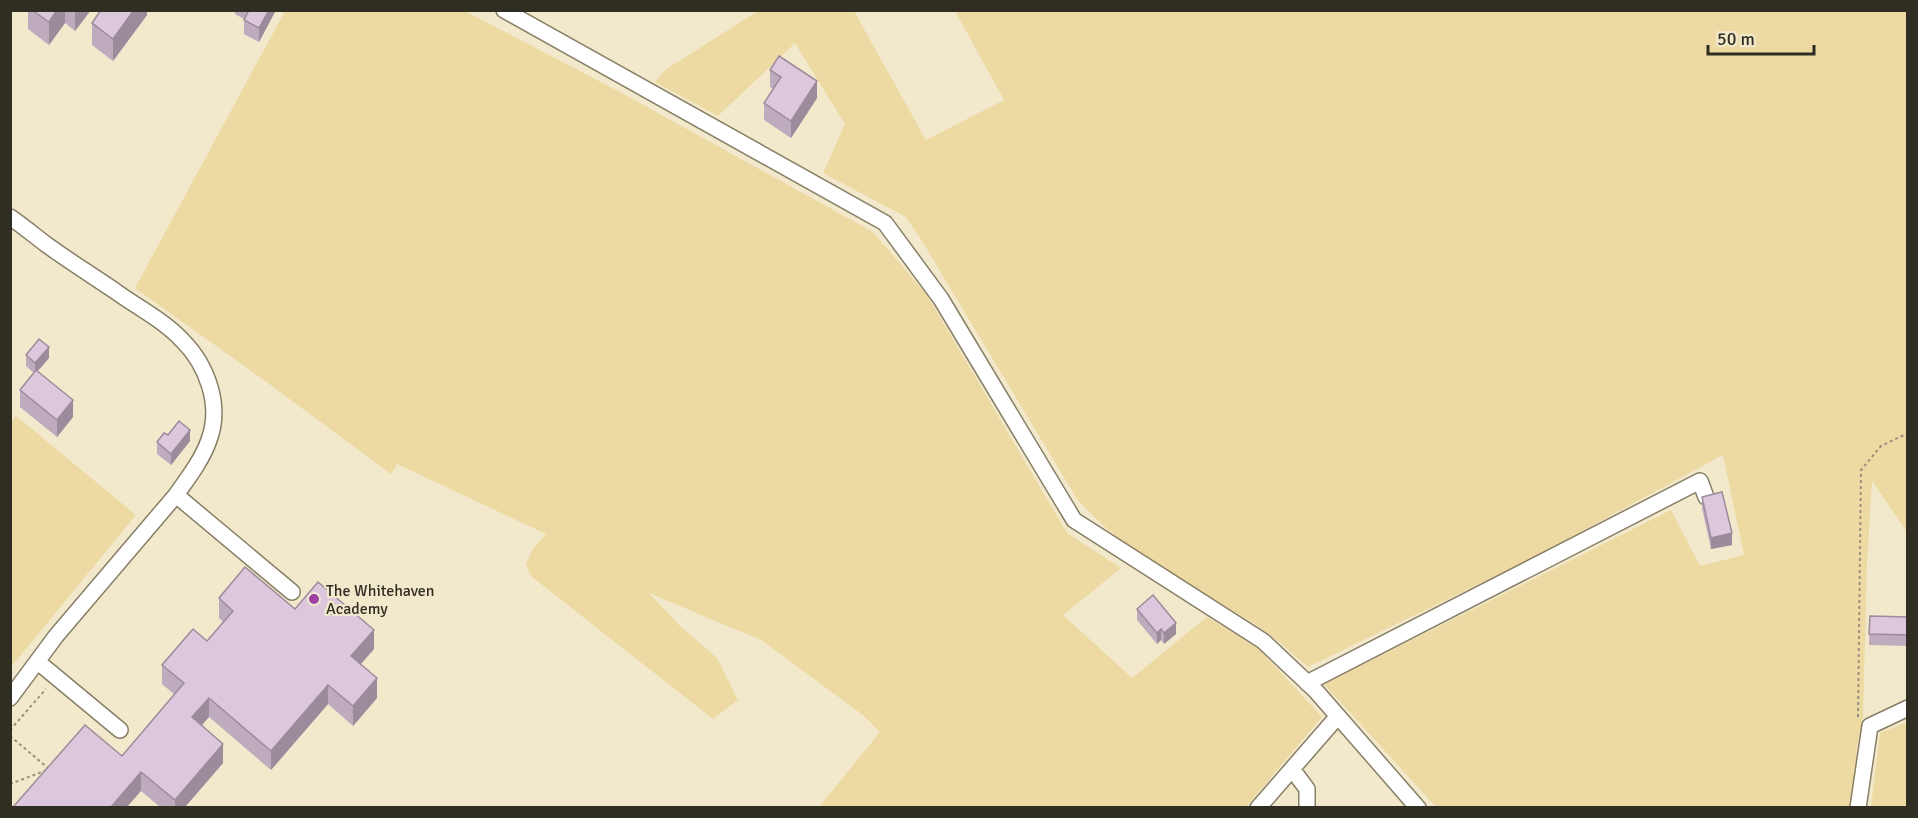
<svg xmlns="http://www.w3.org/2000/svg" width="1918" height="818" viewBox="0 0 1918 818" font-family="Signika,sans-serif">
<rect width="100%" height="100%" fill="#f2e9cd"/>
<path fill="#edd9a2" d="M285 11H465L620 92 873 232 927 295 1067 533 1121 568 1063 615 1132 678 1207 617 1259 649 1322 717 1246 807H819L880 732 864 716 763 641 649 593 679 625 717 658 738 700 713 719 532 577 526 565 532 550 546 534 397 464 391 474 261 378 135 288Z
M758 11H854L926 140 1004 100 955 11H1907V532L1872 481 1867 563 1863 718 1857 746 1851 807H1436L1324 684 1671 510 1700 566 1744 555 1723 455 1532 558 1308 667C1293 655 1278 640 1262 629 1200 588 1127 556 1077 499L920 238 906 217 823 173 845 124 795 43 718 116 655 82 665 70Z
M16 416 136 515 11 667 10 423Z
M1907 722V807H1871L1880 733Z"/>
<g fill="none" stroke-linecap="round" stroke-linejoin="round">
<g stroke="#877e65" stroke-width="18">
<path id="minor" d="M504 10 885 223 941 299 1074 520 1263 641 1316 691 1418 808
M10 217C23 226 35 236 47 245 69 261 93 276 115 291 137 307 163 320 182 340 207 365 222 405 209 440 202 460 188 478 176 495
M38 662 120 730
M1307 683 1700 481 1706 497
M10 698 56 636 176 495 292 592
M1292 769 1307 789V808
M1258 808 1338 716
M1858 808 1870 726 1908 708"/>
</g>
<path stroke="#97917d" stroke-width="2" stroke-dasharray="3 3" stroke-linecap="butt" d="M1858 717 1861 470 1881 446 1908 433
M10 730 46 689
M10 736 48 768
M10 784 47 770"/>
<use href="#minor" stroke="#fff" stroke-width="15"/>
</g>
<path fill="#beabbe" d="M28 10H91L75 31 65 23 49 45 28 29Z
M147 10V15L113 61 92 45V23Z
M235 10H276L259 42 244 34V19L235 14Z
M770 70 817 98 791 138 764 120V103L773 89 770 87Z
M26 355 49 358 38 371 73 417 57 437 20 407V390L34 373 26 366Z
M168 435 190 441 171 465 157 454V442Z
M1702 497 1732 545 1711 549 1702 508Z
M219 598 295 609 374 649 361 664 377 698 353 726 328 704 271 770 209 717 202 725 223 763 185 807H160L141 791 122 756 175 695 162 684V665L207 641 223 622 219 618Z
M1137 609 1176 634 1164 644 1161 640 1157 644 1137 620Z
M1870 616 1908 617V646L1869 645Z"/>
<path fill="#9b8b9b" d="M57 10H65V23L49 45V22Z
M75 10H91L75 31Z
M134 10H147V15L113 61V39Z
M269 10H276L259 42V28Z
M817 81V98L791 138V121Z
M49 347V358L35 374V363Z
M73 400V417L57 437V420Z
M190 430V441L171 465V454Z
M1732 533V545L1711 549V538Z
M1176 623V634L1164 644V633Z
M1161 629V640L1157 644V633Z
M374 630V649L351 675V656Z
M377 678V698L353 726V706Z
M328 685V704L271 770V751Z
M209 698V717L192 736V717Z
M223 744V763L185 807H175V800Z
M141 772V791L127 807H111Z"/>
<path fill="#ddc7dd" stroke="#9b8b9b" stroke-width="1.5" d="M32 10H57L49 22Z
M101 10H134L113 39 92 23Z
M249 10H269L259 28 244 20Z
M779 56 817 81 791 121 764 103 781 77 770 70Z
M39 339 49 347 35 363 26 355Z
M36 370 73 400 57 420 20 390Z
M179 421 190 430 171 454 157 442 164 433 168 435Z
M1722 492 1732 533 1711 538 1702 497Z
M245 567 295 609 318 582 374 630 351 656 377 678 353 706 328 685 271 751 209 698 192 717 223 744 175 800 141 772 111 807H13L85 725 122 756 184 683 162 665 193 629 207 641 233 611 219 598Z
M1153 595 1176 623 1164 633 1161 629 1157 633 1137 609Z
M1870 616 1908 617V635L1869 634Z"/>
<circle fill="#a03fa6" stroke="#f2e9cd" stroke-width="2" cx="314" cy="599" r="6"/>
<g text-anchor="middle" stroke-width="4.5" stroke-linejoin="round" paint-order="stroke">
<g font-size="16" fill="#302d22" stroke="#f2e9cd" text-anchor="start">
<text x="326" y="596">The Whitehaven<tspan x="326" dy="18">Academy</tspan></text>
</g>
</g>
<rect width="1918" height="818" fill="none" stroke="#302d22" stroke-width="24"/>
<path d="M1708 45v9h106v-9" fill="none" stroke="#302d22" stroke-width="3"/>
<text x="1717" y="45" font-size="18" fill="#302d22" stroke="#f2e9cd" stroke-width="4.5" paint-order="stroke">50 m</text>
</svg>
